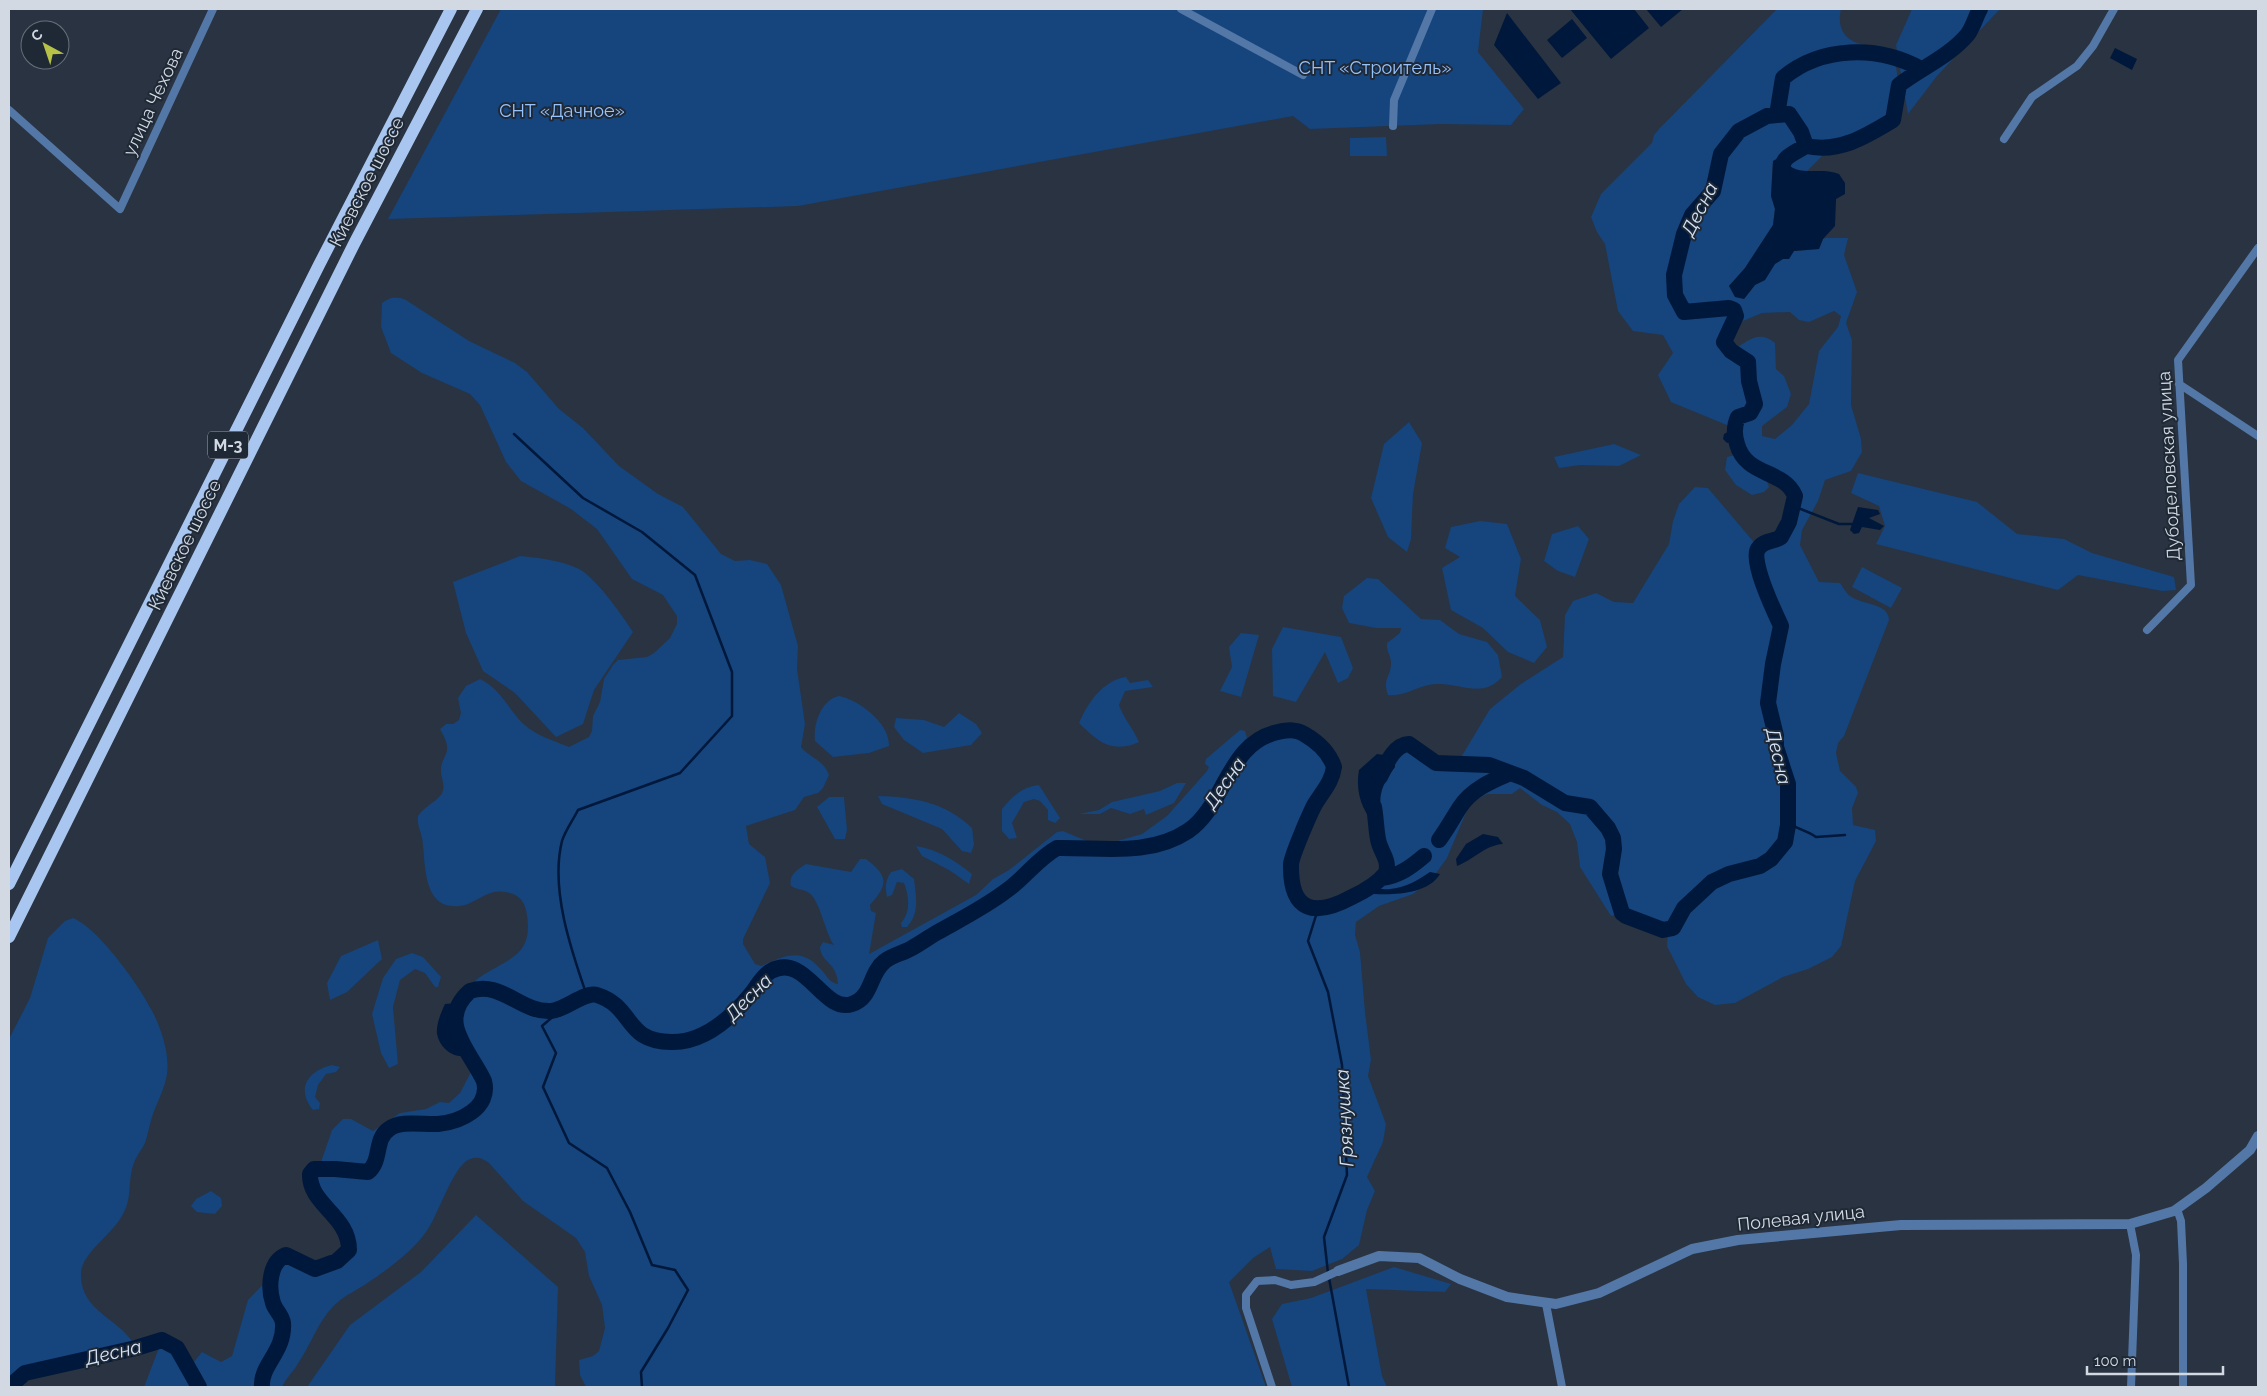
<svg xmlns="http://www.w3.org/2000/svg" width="2267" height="1396" viewBox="0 0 2267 1396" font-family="Raleway,sans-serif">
<rect width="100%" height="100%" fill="#293341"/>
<path fill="#16447c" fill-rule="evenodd" d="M501 9H1483L1478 52 1524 109 1511 125 1441 124 1310 129 1293 116 798 206 388 219Z
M1777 9H1841C1834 42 1861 47 1886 47 1904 65 1896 98 1893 120 1871 134 1849 145 1823 150L1825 153 1807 171C1798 172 1789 168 1784 159L1773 161 1771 196 1775 209 1773 225 1745 268 1729 286 1744 299 1755 285 1765 280 1774 264 1794 251 1819 249 1823 239 1826 238H1848L1844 255 1857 292 1846 323 1852 340 1851 405 1861 439 1862 452 1851 471 1825 480 1818 501 1802 530 1800 545 1819 582 1840 583C1843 587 1846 593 1850 596 1862 605 1889 603 1889 620L1844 736 1838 743 1836 753 1840 771 1856 787 1858 793 1852 808 1853 825 1875 830 1876 841 1855 881 1841 946 1832 957 1808 969 1783 977 1735 1003 1715 1005 1698 997 1686 984 1667 946 1668 930 1658 929 1626 916 1622 913 1611 916 1580 867 1577 842 1570 824 1557 812 1542 805 1520 788 1512 794H1487L1470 803 1447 858 1431 880 1413 894 1379 906 1356 922 1355 935 1360 952 1365 1012 1371 1060 1368 1076 1386 1124 1383 1142 1367 1177 1375 1191 1367 1210 1359 1245 1342 1259 1312 1271 1276 1269 1270 1247 1253 1258 1229 1282 1266 1387H586L580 1375 579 1360 593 1356 599 1351 605 1328 602 1305 589 1276 585 1252 576 1238 523 1201 489 1163C482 1158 476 1156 468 1160 452 1169 438 1216 426 1232 412 1252 387 1270 366 1284 357 1290 346 1295 338 1302 319 1318 312 1343 299 1362 294 1371 286 1378 282 1387H144L162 1340 177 1348 189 1368 202 1352 221 1362 232 1356 248 1300 271 1276 281 1257 286 1255 315 1269C405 1246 291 1201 314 1169L319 1168 332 1130 343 1119H351L373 1131 400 1113 426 1109 440 1102 449 1103 460 1093 471 1072 478 1069C465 1048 435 1003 474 989L475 981 480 977C511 957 535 955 526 910 523 899 517 894 505 892 487 888 475 905 459 906 421 910 426 860 422 838 420 829 417 824 418 816 424 807 434 803 441 795 447 786 440 778 441 769 441 760 448 755 447 747 447 741 443 735 440 729L446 724H453L459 720 461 713 458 698 466 686 480 679C506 692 510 717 533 731 543 738 558 742 569 747L589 737 592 731 593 716 600 702 604 679 613 665 618 660 647 657 654 653 670 638 677 624V616L663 595 632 579 597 529 571 509 521 481 506 462 480 405 470 394 422 373 391 353 381 327 382 303C391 297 396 296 406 300L469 341 515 363 527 372 559 409 583 428 619 466 658 494 683 507 721 554 735 561 750 560 767 564 781 585 798 646 797 669 805 724 801 747C810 758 824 760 829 775L823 788 818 793 804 797 795 810 746 826 749 844 765 857 770 883 743 939V944L755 964 761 966C787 955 803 946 824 973 828 978 831 983 838 984 837 962 821 963 820 947L823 942 834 945C825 933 820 900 809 893 804 889 797 890 791 886 788 875 798 869 806 864L851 872 860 859H866C889 876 888 885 870 905L871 911 876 913 869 954 976 895 993 879 1009 870 1057 832 1063 831 1096 845 1107 844 1142 834 1167 816 1207 771 1209 767 1205 764 1206 759 1240 730 1245 731 1248 742C1232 759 1211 777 1211 803 1232 773 1242 738 1284 731 1306 727 1340 753 1333 777 1330 787 1319 796 1314 805 1310 814 1307 824 1303 834 1293 861 1283 878 1303 905 1328 917 1370 892 1386 873L1387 861 1377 838 1379 828 1372 794 1389 758 1399 747 1409 744 1436 763 1457 764 1490 709 1521 684 1563 657 1565 615 1573 601 1596 593 1614 602 1633 603 1669 544 1673 521 1679 504 1695 487 1708 488 1758 547C1765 542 1774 543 1779 538 1786 534 1789 521 1791 514 1792 508 1795 500 1794 495 1789 469 1739 484 1734 428L1671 402 1658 375 1673 353 1663 335 1633 331 1618 311 1605 244 1597 232 1591 217 1601 194 1652 143 1654 135 1659 129ZM1834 311 1841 316 1838 327 1819 351 1809 404 1792 425 1775 439 1762 436V426L1787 407 1791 394 1784 376 1776 369 1775 343C1758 329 1748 342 1731 351L1724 342 1731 326 1762 313 1790 312 1799 320 1809 322ZM1210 805 1202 817 1189 829 1193 820Z
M1912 9H2000L1937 76 1908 114 1896 45Z
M1386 137 1387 156H1350V138Z
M1409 422 1422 443 1413 494 1411 539 1407 552 1388 537 1371 498 1384 444Z
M1614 444 1641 455 1619 466 1580 465 1559 468 1554 457Z
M1735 455 1752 472 1765 476 1769 487 1764 492 1752 495 1736 485 1725 470 1727 457Z
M1858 473 1977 502 2017 534 2064 539 2092 553 2174 577 2176 590 2162 591 2078 575 2058 590 1876 544 1885 526 1879 506 1851 493Z
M1480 521 1507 524 1521 559 1515 596 1540 620 1547 647 1534 663 1508 652 1483 628 1451 610 1442 568 1460 557 1445 548 1451 527Z
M1578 526 1589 539 1575 577 1558 571 1544 561 1552 534Z
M520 556C539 558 559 560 577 568 595 576 622 615 633 632L594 690 583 724 556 737 515 693 483 671 466 633 453 582Z
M1862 567 1902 588 1891 608 1852 587Z
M1367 578 1378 579 1421 619 1440 620 1459 634 1487 642 1498 655 1502 677C1483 699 1460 683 1437 684 1420 684 1406 697 1388 695 1382 678 1391 677 1391 663 1391 656 1386 651 1387 643L1400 633 1401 628H1376L1349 623 1342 608 1344 596Z
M1283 627 1341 637 1353 668 1348 678 1338 683 1325 652 1296 702 1273 696 1272 649Z
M1241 633 1259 635 1241 697 1220 691 1232 667 1229 647Z
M1126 677 1130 683 1148 680 1153 687 1125 691 1119 705C1124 719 1133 728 1139 742 1112 754 1098 742 1079 723 1087 704 1103 680 1126 677Z
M839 696C859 700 890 723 889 746L869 753 833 757 815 741C813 724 821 700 839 696Z
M959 713 976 724 982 733 971 745 923 753 904 740 894 727 896 718 924 720 944 727Z
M1177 783H1186L1174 803 1146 815 1144 809 1130 814 1111 808 1100 814H1079L1099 810 1112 802 1160 791Z
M1039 785 1060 818 1055 823 1048 820V810L1040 801 1034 799 1024 802 1012 823 1017 838 1009 839 1002 831V809C1013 796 1022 787 1039 785Z
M878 796C914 797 945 802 972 828L974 845 971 853 962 851 942 829 882 804Z
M829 797H844L847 830 845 839H835L817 807Z
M916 846C939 850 954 860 972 874L969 884 949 870 922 856Z
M902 869 914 879C916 896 920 913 907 927H902L901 923C911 912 909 896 904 883L897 882 892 895 887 897C885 887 885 881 891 872Z
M73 918C98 928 139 985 151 1009 161 1027 170 1054 167 1074 165 1089 156 1104 152 1117 149 1126 148 1135 145 1143 142 1150 136 1156 134 1163 127 1181 133 1196 123 1214 114 1233 83 1252 81 1272 79 1313 122 1318 136 1348L25 1373 9 1387V1039L30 998 48 938 65 921Z
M378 940 382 959 347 992 330 1000 327 983 341 956Z
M412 953 423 957 441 977 438 987H435L425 973 415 969 400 980 393 1007 398 1064 389 1068 381 1053 372 1014 383 978 396 959Z
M332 1065 340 1067 336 1072 326 1074 318 1085 315 1097 320 1103 319 1109 313 1110C296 1089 307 1071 332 1065Z
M211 1191 221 1198 222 1206 215 1214 197 1212 191 1206 196 1199Z
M476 1215 558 1287 555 1387H307L350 1325 421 1272Z
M1394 1267 1451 1284 1445 1292 1366 1289 1382 1376 1387 1387H1292L1272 1319 1282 1304 1311 1298Z"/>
<path fill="#00183b" d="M1570 9H1634L1649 28 1611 59Z
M1646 9H1683L1661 27Z
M1507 13 1561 83 1538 99 1494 45Z
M1572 19 1587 38 1562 58 1547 40Z
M2115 48 2137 59 2132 70 2110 58Z
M1780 157 1784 159C1795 179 1820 166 1839 174L1845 183V194L1836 199 1835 226 1823 239 1819 249 1794 251 1789 259H1783L1775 264 1765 280 1755 285 1744 299 1735 297 1729 286 1745 268 1773 225 1775 209 1771 196 1773 161Z
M1735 428V440L1727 443 1723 439 1724 434Z
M1858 507 1878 510 1880 514 1869 518 1884 526 1880 530 1862 527 1859 533 1854 534 1850 530Z
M1377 754 1391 756 1389 758 1395 761V767C1379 789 1378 797 1383 823L1379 828C1362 813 1355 792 1359 770Z
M1483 834 1498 837 1503 844C1485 845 1473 860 1457 866L1456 859 1466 844Z
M1430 872 1440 874C1428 894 1395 895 1374 894L1372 890C1380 887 1382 890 1390 889 1405 888 1418 880 1430 872Z
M458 1003C452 1023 459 1037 469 1055 455 1060 440 1049 437 1034 436 1024 441 1013 445 1004Z"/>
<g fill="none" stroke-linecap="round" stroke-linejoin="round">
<path stroke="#00183b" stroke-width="2.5" d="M514 434 583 498 642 532 695 575 732 672V716L680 773 578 810C573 820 565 831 562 841 550 889 571 950 587 996
M1793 506 1839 524H1852
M1787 822C1796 829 1806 830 1816 837L1845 835
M1318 909 1308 941 1328 992 1342 1065 1347 1175 1324 1237 1328 1273
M563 1008 542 1026 556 1053 543 1087 569 1143 607 1168 630 1212 652 1265 675 1270 688 1290 668 1328 641 1372 642 1387
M1329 1278 1349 1387"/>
<path stroke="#00183b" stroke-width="16" d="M1777 115 1783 78C1821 46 1878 45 1921 69
M1783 179C1779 157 1789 156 1806 146
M1380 777C1386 765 1393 745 1409 744L1436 763 1489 765 1524 778 1565 803 1590 807 1608 828 1613 838 1614 849 1610 874 1622 913 1626 916 1663 930 1673 928 1684 908 1712 882 1729 874 1760 866 1771 859 1785 842 1788 825V784L1776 747V736L1768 703 1773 664 1781 626C1775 613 1750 561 1758 549 1763 540 1774 542 1781 537L1789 522 1795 496C1784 469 1746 477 1737 444 1734 435 1734 426 1738 417L1750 413 1755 404 1749 381 1748 362 1731 351 1724 342 1736 316 1734 310 1729 308 1684 312 1675 295 1674 275 1684 234 1692 215 1713 191 1721 154 1739 131 1767 116 1789 114 1801 132 1806 146C1839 153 1865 137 1893 120L1899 85C1921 68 1950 56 1968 34 1973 27 1976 16 1980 9
M1439 840C1447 829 1453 818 1460 807 1471 790 1491 781 1508 774
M1382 878C1399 876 1411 867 1424 856
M9 1387 25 1373 136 1348 162 1340 177 1348 199 1387
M262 1387C260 1365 285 1352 283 1323 282 1315 275 1310 273 1303 268 1288 269 1262 286 1255L315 1269 337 1261 349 1250C349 1215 309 1205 310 1174L314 1169H335L368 1172C382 1161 374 1139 389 1129 401 1120 423 1125 438 1124 460 1122 491 1108 484 1081 470 1051 436 1021 470 991 501 980 521 1013 551 1011 565 1010 585 991 597 995 635 1007 624 1043 673 1042 705 1042 732 1017 751 994 757 987 762 976 771 971 806 952 823 1014 852 1004 873 997 869 973 885 961 892 955 904 953 912 948 921 943 929 937 938 932 961 919 985 907 1006 891 1025 878 1037 859 1057 848 1101 847 1149 857 1188 831 1226 805 1227 743 1278 732 1288 730 1296 729 1304 734 1318 742 1329 752 1334 767 1332 782 1323 791 1315 804 1310 813 1292 855 1291 864 1290 913 1315 917 1352 897 1365 891 1377 884 1386 873 1390 859 1380 852 1378 839 1376 829 1376 818 1374 807"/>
<path stroke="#5377a6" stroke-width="8" d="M1181 9 1303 75
M9 110 120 209 213 9
M1393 126 1394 100 1432 9
M2004 139 2032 97 2077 66 2093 46 2114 9
M2179 384 2258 436
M2147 630 2191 585 2178 360 2258 248
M2177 1209 2181 1221 2183 1264V1387
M2130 1224 2136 1255 2131 1387
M1546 1304 1562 1387
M1272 1387 1246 1308V1295L1257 1281 1275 1280 1291 1285 1314 1282 1338 1271"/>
<path stroke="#5377a6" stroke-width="10" d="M1338 1271 1379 1256 1419 1258 1460 1279 1507 1297 1556 1304 1599 1293 1692 1249 1738 1240 1901 1225 2130 1224 2174 1211 2206 1188 2250 1150 2258 1136"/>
<path stroke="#a8c6ef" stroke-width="12" d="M9 884 319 265 451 9
M9 937 354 244 477 9"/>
</g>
<g text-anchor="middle" stroke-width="4" stroke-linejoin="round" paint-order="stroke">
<rect fill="#1f2936" stroke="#9ca4ae" stroke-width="1" x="208" y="431.5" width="40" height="27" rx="4"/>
<g font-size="16" font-weight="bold" fill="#d2d9e2">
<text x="228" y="451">М-3</text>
</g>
<g font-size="18" fill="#97c3fd" stroke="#1f2936">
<text x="1375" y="74">СНТ «Строитель»</text>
<text x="562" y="117">СНТ «Дачное»</text>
</g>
<g font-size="18" fill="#d2d9e2" stroke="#1f2936">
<text transform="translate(153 102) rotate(-65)" y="6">улица Чехова</text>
<text transform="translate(367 182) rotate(-63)" y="6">Киевское шоссе</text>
<text transform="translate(2169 466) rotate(-93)" y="6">Дубоделовская улица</text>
<text transform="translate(185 545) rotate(-64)" y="6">Киевское шоссе</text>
<text transform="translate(1801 1218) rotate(-6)" y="6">Полевая улица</text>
</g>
<g font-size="19" font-style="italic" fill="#d4e3f7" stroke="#1f2936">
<text transform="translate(1699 209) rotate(-63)" y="7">Десна</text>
<text transform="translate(1779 756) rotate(77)" y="7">Десна</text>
<text transform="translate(1224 783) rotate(-55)" y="7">Десна</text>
<text transform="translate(748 997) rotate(-45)" y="7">Десна</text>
<text transform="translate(1344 1118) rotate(-93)" y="7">Грязнушка</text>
<text transform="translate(113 1352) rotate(-13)" y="7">Десна</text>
</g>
</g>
<rect width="2267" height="1396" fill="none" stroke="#d2d9e2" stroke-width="20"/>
<g transform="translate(45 45) rotate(320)"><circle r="24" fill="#1f2936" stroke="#676f7b"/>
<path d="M0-4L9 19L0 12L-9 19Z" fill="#b6c148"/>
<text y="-8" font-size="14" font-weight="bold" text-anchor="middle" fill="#d2d9e2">С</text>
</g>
<path d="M2087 1366v8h136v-8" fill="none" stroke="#d2d9e2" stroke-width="2.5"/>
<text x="2094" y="1366" font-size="15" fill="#d2d9e2" stroke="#1f2936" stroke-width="4" paint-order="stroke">100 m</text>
</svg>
